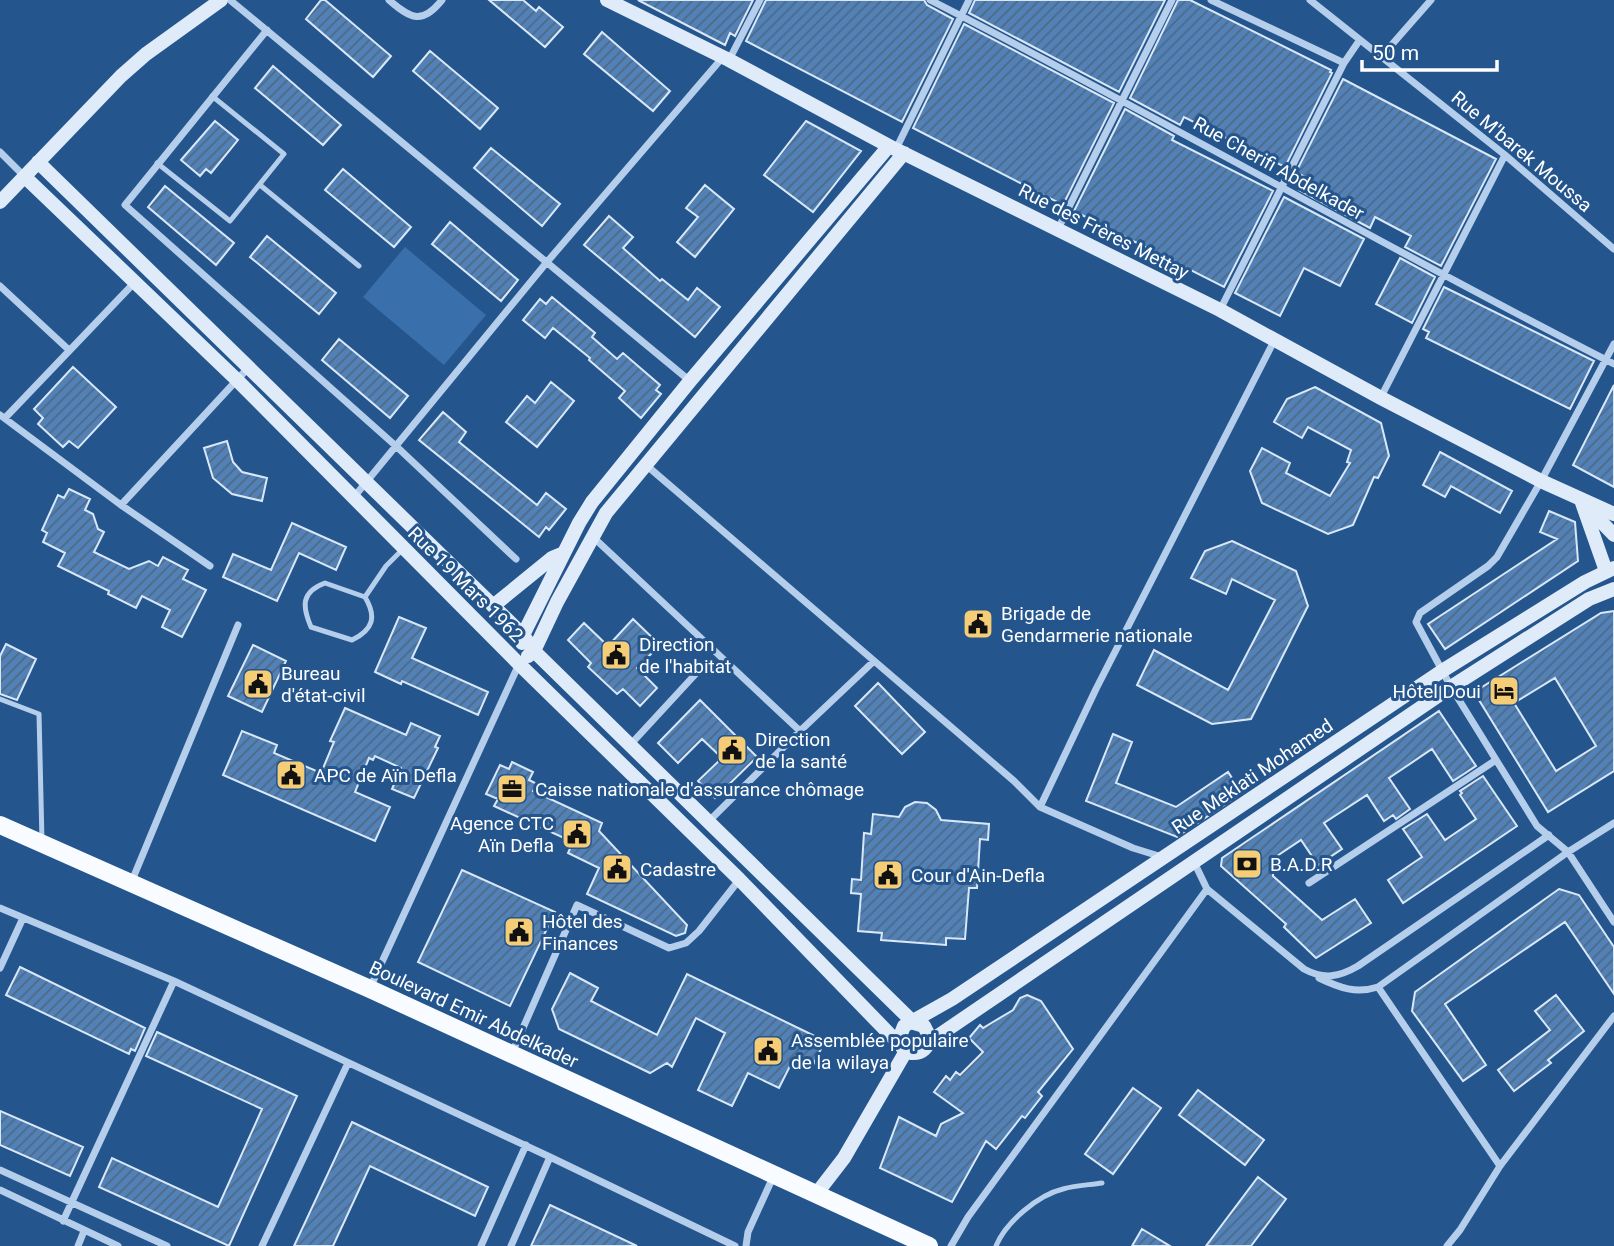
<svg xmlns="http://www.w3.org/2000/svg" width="1614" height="1246" viewBox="0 0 1614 1246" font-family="Roboto,sans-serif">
<defs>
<pattern id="building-hatch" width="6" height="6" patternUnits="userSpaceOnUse" patternTransform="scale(1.75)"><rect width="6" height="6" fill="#5181b6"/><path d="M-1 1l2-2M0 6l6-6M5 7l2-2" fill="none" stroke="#4f6986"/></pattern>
</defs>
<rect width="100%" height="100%" fill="#24558d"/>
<path fill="#396faa" d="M405 247 486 315 444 365 363 297Z"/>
<path fill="url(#building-hatch)" stroke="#d8e8f8" stroke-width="2" fill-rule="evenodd" d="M321 0H325L391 56 373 77 306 19Z
M489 0H523L536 11 539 7 563 27 545 47Z
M638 0H753L735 36 730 33 725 45Z
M766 0H924L927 5 953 19 902 122 746 41Z
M975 0H1165L1119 92 969 13Z
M1178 0H1190L1331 70 1330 72 1332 73 1285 167 1184 117 1180 125 1130 98Z
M964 24 1114 103 1063 205 913 128Z
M602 32 670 91 653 111 584 54Z
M430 51 498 108 480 129 413 71Z
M273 66 341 125 323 145 255 88Z
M1343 79 1496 159 1441 266 1405 247 1411 236 1375 217 1370 228 1299 190 1305 177 1296 172Z
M1125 109 1174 136 1172 140 1273 191 1224 287 1074 211Z
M215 121 238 140 211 173 206 169 200 176 181 160Z
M806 121 861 151 813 212 764 175Z
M491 148 560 204 542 226 474 168Z
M343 169 411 227 394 247 325 190Z
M705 185 734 209 695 257 677 242 698 217 686 208Z
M165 186 234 243 216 265 148 207Z
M1284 197 1364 239 1340 286 1304 268 1280 316 1235 293Z
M609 216 633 237 623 248 660 281 662 279 688 300 697 288 720 307 695 337 584 245Z
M450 222 518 280 501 301 432 244Z
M267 236 336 293 319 314 250 257Z
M1400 258 1435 277 1412 323 1376 304Z
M1444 287 1594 361 1570 409 1426 338 1429 332 1423 329Z
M552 297 595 333 592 337 617 359 623 353 660 385 656 390 661 394 641 418 619 398 625 391 589 360 590 358 553 328 545 338 523 320 540 299 546 304Z
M339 339 408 396 390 418 322 360Z
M73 367 116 407 78 448 69 441 63 447 38 424 43 418 34 409Z
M551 382 574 401 537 447 506 422 527 396 535 403Z
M1614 385V487L1573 465Z
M1315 387 1381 423 1389 456 1378 478 1374 477 1353 525 1328 534 1262 503 1250 471 1262 448 1290 463 1286 473 1330 496 1350 463 1347 462 1351 450 1308 427 1302 438 1274 422 1287 399Z
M443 412 466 432 459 442 537 505 546 493 566 509 549 530 546 527 539 537 419 440Z
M227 441 233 462 242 472 267 478 262 501 232 494 213 478 204 448Z
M1440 452 1512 491 1500 513 1451 486 1445 497 1423 485Z
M69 489 90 499 85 510 93 514 98 529 104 532 94 552 129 569 149 561 158 566 163 557 188 570 183 579 206 590 182 637 162 627 170 610 142 596 136 608 108 594 109 591 58 566 65 553 43 542 47 533 42 530 58 495 64 498Z
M1549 511 1575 522 1578 561 1445 649 1428 624 1557 539 1540 532Z
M292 523 346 547 336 570 299 553 277 601 223 577 233 554 271 570Z
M1232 541 1296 571 1308 606 1251 719 1212 724 1137 685 1154 650 1228 690 1275 600 1232 579 1226 594 1191 578 1205 551Z
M1614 611V771L1548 812 1474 692 1601 613ZM1555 678 1596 746 1556 771 1514 703Z
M399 617 426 628 412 658 488 692 478 715 402 681 401 684 375 672Z
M633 619 660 645 637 668 657 688 640 706 623 689 617 694 588 667 591 663 568 640 584 623 608 646Z
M6 644 36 659 17 700 0 694V656Z
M253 645 286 661 262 712 228 696Z
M878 683 925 732 902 754 855 706Z
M700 700 757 757 715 798 698 781 722 758 702 739 678 763 658 743Z
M345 708 406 735 411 723 440 736 435 747 438 748 414 798 392 789 401 768 375 756 373 760 369 758 355 792 390 807 375 841 223 775 242 731 277 745 274 753 321 773 334 742 330 741Z
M1439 711 1476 766 1453 781 1432 749 1389 778 1410 809 1396 819 1393 815 1384 821 1367 795 1324 823 1342 849 1318 865 1301 840 1274 858 1273 876 1322 920 1355 899 1371 923 1316 958 1284 927 1286 924 1221 866 1222 858Z
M1113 734 1132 742 1116 783 1176 807 1228 772 1242 793 1177 837 1086 801Z
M512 762 533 772 529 780 537 784 533 791 602 823 599 831 687 925 685 933 676 936 587 894 599 868 568 853 573 842 494 806 498 799 486 794 500 765 509 769Z
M1483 776 1517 826 1403 903 1388 880 1422 857 1403 829 1427 814 1445 840 1476 819 1460 795 1462 793 1460 791Z
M915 802 927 803 936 810 941 820 989 824 988 840 980 839 977 888H969L965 939 946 938V945L881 940 882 933 858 931 861 894 851 893 852 879 861 880 864 833 871 834 873 814 899 817 905 807Z
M462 870 555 912 510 1006 418 962Z
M1559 889 1579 895 1614 947V994L1565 922 1445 1004 1486 1065 1463 1081 1412 1011 1415 992Z
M20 967 145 1028 135 1051 131 1049 129 1054 6 995Z
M570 973 598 988 591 1001 657 1035 687 974 825 1041 811 1069 793 1060 779 1088 748 1073 732 1106 698 1090 725 1033 696 1018 672 1067 667 1063 650 1073 559 1029 552 1009Z
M1027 995 1041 1001 1073 1049 1038 1092 1042 1096 1025 1118 1022 1116 996 1149 986 1141 952 1202 880 1168 899 1117 936 1136 941 1124 963 1113 934 1092 946 1076 950 1080 956 1072 960 1075 983 1052 969 1038 980 1025 983 1028 1013 1010 1020 998Z
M1556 995 1584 1031 1548 1060 1551 1063 1514 1091 1498 1070 1550 1030 1535 1011Z
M157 1032 297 1096 229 1246 99 1187 112 1158 218 1207 262 1109 146 1056Z
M1133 1088 1161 1108 1113 1174 1085 1154Z
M1198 1090 1264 1140 1245 1165 1179 1115Z
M0 1111 83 1147 70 1176 0 1145Z
M352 1122 488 1187 475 1216 370 1166 333 1246H294Z
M1258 1177 1286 1199 1251 1246H1206Z
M550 1205 637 1246H531Z
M1142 1229 1170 1246H1132Z"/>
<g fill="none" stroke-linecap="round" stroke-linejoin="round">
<path stroke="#b4ceeb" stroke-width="5" d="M157 163 230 221 284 154 212 96
M260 185 359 266
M365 597C377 617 373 630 352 640L311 627C302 606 301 592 325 583L365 597 386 566 404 548
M0 699 39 714 42 841
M996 1246C1006 1222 1038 1195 1063 1189 1076 1185 1090 1185 1102 1183"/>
<path stroke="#b4ceeb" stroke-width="7" d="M230 0 690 381
M389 0C411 19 422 25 442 0
M930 0C1160 117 1384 247 1614 364
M1211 0 1344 63
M1310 0 1505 155 1614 249
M267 30 125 205 397 447 516 559
M1381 57 1431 0
M729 60 760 0
M896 149 969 0
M0 152 24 176
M1058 229 1172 0
M0 286 69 350
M1220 310 1344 63 1359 41
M1614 344 1541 481 1497 557 1488 566 1420 613 1416 622 1451 687 1537 826 1568 852 1614 922
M1381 397 1505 155
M0 415 121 505 210 566
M5 418 135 282
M646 465 1014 781 1040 807 1133 848 1162 857
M354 497 547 262 723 57
M121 505 249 367
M593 537 800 731
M631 744 702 667
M1040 807 1096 689 1275 339
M709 821 800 731 874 661
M1194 862 1207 889 1304 969C1324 980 1339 977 1358 966L1549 835
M131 883 238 625
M1309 883 1496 760
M0 908 174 981 550 1157 735 1246
M0 968 23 918
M1319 978C1340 988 1356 994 1378 987L1568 852 1614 823
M1378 987 1500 1166
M370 988 519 664
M512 1053 577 905 669 948 686 943 699 931 739 880
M0 1170 167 1246
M0 1190 118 1246
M63 1221 174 981
M78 1246 84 1231
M262 1246 348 1063
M481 1246 526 1145
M511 1246 550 1157
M746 1246 748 1232 774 1175
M951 1246 968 1217 1207 889
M1447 1246 1460 1230 1500 1166 1614 1016"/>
<path stroke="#dfebf9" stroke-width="14" d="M607 0 729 60 889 146 1220 310 1381 398 1541 481 1614 514
M25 177 237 380 519 664 739 879 902 1047 911 1053C922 1054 929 1048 929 1036L924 1026 914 1023 534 651 523 635 38 162
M0 202 121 76 146 54 221 0
M1581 500 1606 571
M1584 504 1614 535
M493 606 552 558 564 553
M522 643 523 635 579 523 592 502 690 381 889 146
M528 656 534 651 557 602 606 513 904 153
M929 1042 1451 687 1589 599 1614 589
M902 1047 899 1039 904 1026 952 999 1442 671 1585 582 1614 568
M817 1193 844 1158 906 1051"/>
<path stroke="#f8fbff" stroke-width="18" d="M0 825 370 989 929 1246"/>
</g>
<defs>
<g id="civic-square" transform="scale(1.575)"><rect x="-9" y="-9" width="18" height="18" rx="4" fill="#f5cd77" stroke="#24558d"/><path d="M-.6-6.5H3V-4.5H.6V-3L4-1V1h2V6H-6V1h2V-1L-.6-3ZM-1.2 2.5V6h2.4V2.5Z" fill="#111"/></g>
<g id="hotel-square" transform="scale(1.575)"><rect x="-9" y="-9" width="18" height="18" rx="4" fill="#f5cd77" stroke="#24558d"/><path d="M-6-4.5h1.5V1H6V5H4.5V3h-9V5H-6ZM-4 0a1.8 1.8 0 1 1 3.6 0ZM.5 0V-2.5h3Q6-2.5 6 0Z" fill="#111"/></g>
<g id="office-square" transform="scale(1.575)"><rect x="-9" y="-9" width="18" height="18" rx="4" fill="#f5cd77" stroke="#24558d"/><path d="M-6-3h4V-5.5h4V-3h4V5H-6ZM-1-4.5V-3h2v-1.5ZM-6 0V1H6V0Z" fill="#111"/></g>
<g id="bank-square" transform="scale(1.575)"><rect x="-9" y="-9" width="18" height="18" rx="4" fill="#f5cd77" stroke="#24558d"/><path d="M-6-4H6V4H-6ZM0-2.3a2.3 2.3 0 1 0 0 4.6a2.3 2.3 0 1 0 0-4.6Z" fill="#111"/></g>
</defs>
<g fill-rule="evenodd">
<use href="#civic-square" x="978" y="624"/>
<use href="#civic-square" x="616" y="655"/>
<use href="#civic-square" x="258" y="684"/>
<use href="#hotel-square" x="1504" y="691"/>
<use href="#civic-square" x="732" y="750"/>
<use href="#civic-square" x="291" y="775"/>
<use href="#office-square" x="512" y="789"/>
<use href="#civic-square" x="577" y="834"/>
<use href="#bank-square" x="1247" y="864"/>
<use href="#civic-square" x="617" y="869"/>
<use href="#civic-square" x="888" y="875"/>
<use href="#civic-square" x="519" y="932"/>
<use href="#civic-square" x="768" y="1051"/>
</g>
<g text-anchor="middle" stroke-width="6" stroke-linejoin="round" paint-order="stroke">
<g font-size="19" fill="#fff" stroke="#24558d">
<text transform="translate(1522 151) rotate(40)" y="7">Rue M'barek Moussa</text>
<text transform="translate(1279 168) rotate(29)" y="7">Rue Cherifi Abdelkader</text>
<text transform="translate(1104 231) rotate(27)" y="7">Rue des Frères Mettay</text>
<text transform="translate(466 584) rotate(45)" y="7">Rue 19 Mars 1962</text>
<text transform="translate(1252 776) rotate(-34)" y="7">Rue Meklati Mohamed</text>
<text transform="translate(474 1014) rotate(25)" y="7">Boulevard Emir Abdelkader</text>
</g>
<g font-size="19" fill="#fff" stroke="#24558d" text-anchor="start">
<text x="1001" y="620">Brigade de<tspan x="1001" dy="22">Gendarmerie nationale</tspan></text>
<text x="639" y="651">Direction<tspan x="639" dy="22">de l'habitat</tspan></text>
<text x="281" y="680">Bureau<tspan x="281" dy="22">d'état-civil</tspan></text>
<text x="1481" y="698" text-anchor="end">Hôtel Doui</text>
<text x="755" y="746">Direction<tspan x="755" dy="22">de la santé</tspan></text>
<text x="314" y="782">APC de Aïn Defla</text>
<text x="535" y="796">Caisse nationale d'assurance chômage</text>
<text x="554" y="830" text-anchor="end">Agence CTC<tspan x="554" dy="22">Aïn Defla</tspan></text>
<text x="1270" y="871">B.A.D.R</text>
<text x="640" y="876">Cadastre</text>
<text x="911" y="882">Cour d'Ain-Defla</text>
<text x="542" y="928">Hôtel des<tspan x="542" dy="22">Finances</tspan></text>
<text x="791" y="1047">Assemblée populaire<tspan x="791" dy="22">de la wilaya</tspan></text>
</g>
</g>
<path d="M1362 60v10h135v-10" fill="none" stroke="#ffffff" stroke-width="3.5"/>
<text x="1372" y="60" font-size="21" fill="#ffffff" stroke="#24558d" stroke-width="5" paint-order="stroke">50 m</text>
</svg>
